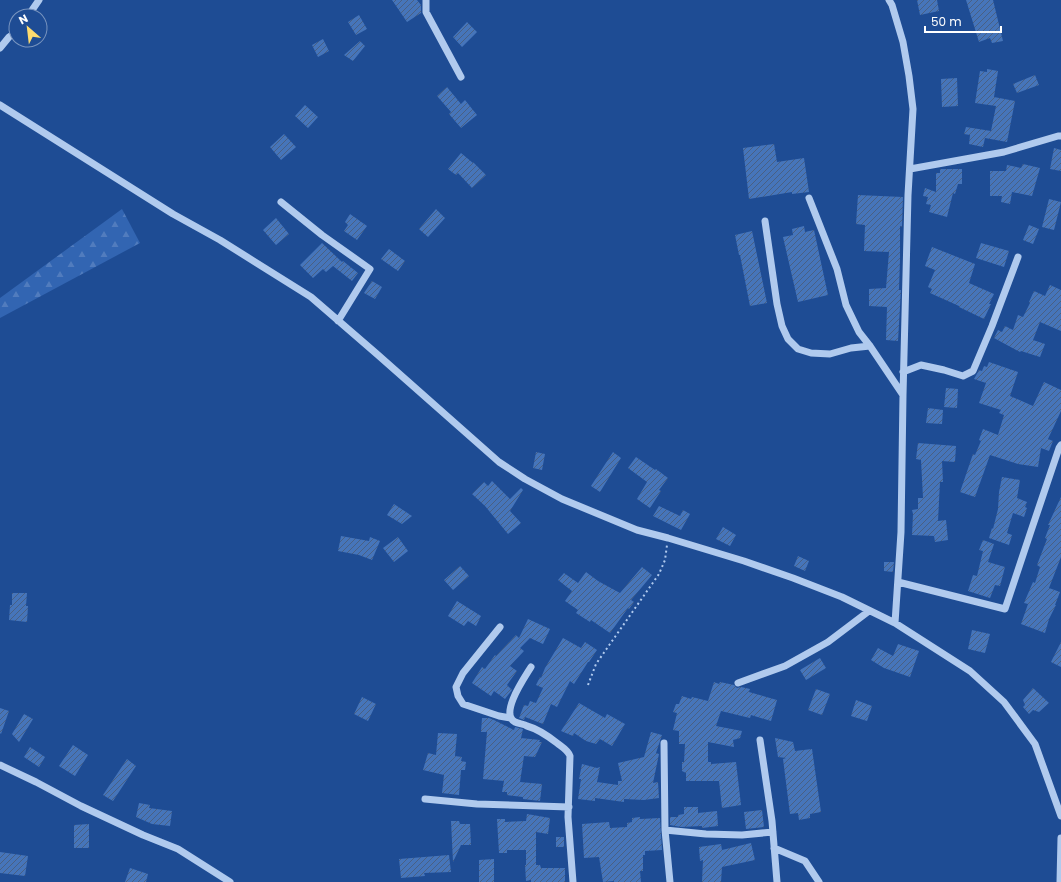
<svg xmlns="http://www.w3.org/2000/svg" width="1061" height="882" viewBox="0 0 1061 882" font-family="Poppins,sans-serif">
<defs>
<pattern id="forest-firs" width="22" height="20" patternUnits="userSpaceOnUse"><rect width="22" height="20" fill="#3265b2"/><path d="M5 1l3.5 6h-7zM16 11l3.5 6h-7z" fill="#517cbe"/></pattern>
<pattern id="building-hatch" width="6" height="6" patternUnits="userSpaceOnUse"><rect width="6" height="6" fill="#4675ba"/><path d="M-1 1l2-2M0 6l6-6M5 7l2-2" fill="none" stroke="#496083"/></pattern>
</defs>
<rect width="100%" height="100%" fill="#1e4c94"/>
<path fill="url(#forest-firs)" d="M122 209 140 243 0 318V298Z"/>
<path fill="url(#building-hatch)" d="M392 0H417L421 5V13L407 22Z
M917 0H937L939 11 920 15Z
M966 0H993L1003 41 992 43 990 38 979 42Z
M359 15 367 29 356 35 348 22Z
M467 22 477 32 462 47 453 37Z
M323 39 329 51 318 57 312 45Z
M360 41 365 46 353 61 344 55Z
M987 69 998 71 994 97 1015 101 1007 142 985 138 983 147 969 144 970 135 964 134 966 127 991 131 996 106 975 103 980 71 987 72Z
M1035 75 1039 85 1017 93 1013 84Z
M957 78 958 106 942 107 941 79Z
M447 87 461 104 465 100 477 115 461 128 449 114 451 112 437 96Z
M305 105 318 117 308 128 295 116Z
M284 134 296 147 281 160 270 147Z
M774 144 777 162 804 158 809 192 792 194V192L749 199 743 148Z
M1054 148 1061 150V171L1050 169Z
M461 153 473 163V162L486 175 472 188 458 173 456 175 448 169Z
M1023 164 1040 168 1032 196 1012 192 1010 204 1001 202 1002 196H990V171H1006L1007 165 1021 168Z
M940 169H962V184H958L955 194 953 193 947 217 929 212 931 205 926 204 928 197 923 196 925 188 936 192V173H940Z
M858 195 903 197 902 227 900 226V260L899 290H901L898 341 886 340 887 307 869 306V289L886 288 889 252 864 251 865 225 856 224Z
M1049 199 1061 202 1054 230 1042 227Z
M436 209 445 218 428 237 419 229Z
M350 214 367 226 357 240 344 231 348 225 345 222Z
M276 218 289 234 276 245 263 230Z
M1029 225 1039 229 1033 244 1023 240Z
M804 226 805 232 814 230 828 295 798 302 783 237 793 235 792 229Z
M752 231 767 303 750 306 740 255H739L735 235Z
M322 243 342 262 343 261 358 273 352 281 333 266 326 272 323 269 313 278 300 265Z
M981 243 1009 251 1004 267 976 258Z
M932 247 975 264 969 283 994 294 989 304H991L984 319 959 307V306L930 293 932 289 928 287 935 270 925 266Z
M389 249 405 261 398 271 381 259Z
M372 281 382 287 375 299 364 293Z
M1050 285 1061 290V331L1040 322 1033 340 1045 344 1040 357 1021 351 1020 352 994 338 998 330 1002 332 1005 326 1013 330 1018 315 1023 317 1030 303 1029 302 1034 291 1045 296Z
M989 362 1018 372 1010 396 1033 406 1044 382 1061 390V411L1048 439 1053 441 1049 451 1041 448 1038 467 1018 464 990 455 975 497 960 492 973 454 975 455 981 441 979 440 983 429 998 435 1004 415 999 413 1001 410 979 403 986 383 974 379 979 370 982 371 984 366 987 367Z
M946 388 958 389 957 408 944 407Z
M928 408 943 410 942 424 926 423Z
M918 443 956 446 955 462 942 461 943 482H940L938 521 946 520 948 540 935 542 934 536 912 535 913 514 912 510 918 509V498H923L921 460 916 459Z
M536 452 545 454 542 470 533 468Z
M613 452 621 458 600 492 591 486Z
M636 457 655 470 656 469 668 478 659 490 661 491 650 508 637 499 647 482 628 468Z
M1002 477 1020 480 1017 498 1027 502 1025 507 1027 508 1024 517 1013 513 1007 533 1012 535 1009 545 989 538 992 528 993 529 998 509 999 492Z
M492 481 510 499 521 488 523 490 510 511 521 523 508 534 485 506 472 494 484 482 488 486Z
M1061 497V557L1049 588 1060 592 1055 605H1056L1049 619 1045 633 1021 624 1028 604 1024 603 1033 582 1035 583 1040 567 1037 565 1047 539 1045 538 1050 525H1048Z
M394 504 412 516 402 524 387 515Z
M659 506 680 516 683 510 690 514 681 530 653 516Z
M723 527 736 535 730 546 716 539Z
M341 536 369 541 370 537 380 541 372 560 359 555 338 551Z
M398 537 408 551 394 562 383 548Z
M983 540 994 544 988 562 1005 567 1000 586 995 585 990 598 968 591 973 575 977 576 983 551 979 550Z
M798 556 809 561 805 571 794 566Z
M884 562H894L893 572 884 571Z
M460 566 469 576 453 590 444 580Z
M642 567 652 575 631 600 634 602 629 609 628 608 610 633 591 620 590 622 576 613 578 610 565 601 572 591 558 580 564 573 578 583 586 572 598 581 620 593Z
M12 593H27L26 606H28L27 622 9 620 10 605H12Z
M457 601 481 616 476 626 468 621 464 626 448 616Z
M528 619 550 629 543 644 530 638 520 648 524 651 510 666 517 671 507 685 512 690 505 699 494 691 491 696 472 683 482 667 485 669 495 655 496 656 516 635 519 638Z
M972 630 990 634 985 653 968 649Z
M563 638 581 648 585 642 597 650 589 662H588L574 684 570 681 557 707 551 704 543 724 525 717 524 720 519 718 524 705 528 706 530 701 536 703 543 688 536 685 540 677 541 678 545 668Z
M1061 642V667L1051 662Z
M898 644 919 651 910 677 884 668 871 660 878 648 893 656Z
M820 658 826 668 806 680 800 670Z
M714 682 719 684 720 682 734 685 737 688 741 687 750 689 749 692 777 700 771 721 751 715 750 718 721 711 716 726 742 731 740 738 733 740 734 747 708 742V762H711V764L736 762 741 805 722 808 719 781H686V773L682 771V762H684L685 744H679V731L673 730 677 713 673 712 676 704H679L682 696 691 699 692 697 708 701Z
M1033 688 1049 703 1039 712 1033 710 1029 714 1023 707 1025 705 1023 700Z
M816 689 830 694 822 715 808 710Z
M362 697 376 704 368 721 354 714Z
M856 700 872 706 867 721 851 716Z
M579 703 605 718 607 714 625 724 612 746 600 739 596 744 586 741 574 733 573 736 561 731Z
M0 708 9 711 1 734 0 733Z
M24 714 33 719 19 742 12 734Z
M482 718H489L494 720 514 730 515 727 523 729 521 738 540 740 539 742H542L535 757 524 756 520 782 542 784 540 801 523 799V797L507 795V792H502L504 781 483 779 487 732H481Z
M651 732 662 735 656 753 659 754 653 783 658 782 659 798 644 800 624 799V802L595 798V801L578 799 581 779H579L582 764 597 768 600 767 597 782 618 785V781H622L618 763 644 757Z
M438 733 457 734 455 756 462 757 461 761 466 762 465 770H461L459 795 442 793 444 775 423 770 428 753 436 755Z
M775 738 793 742 795 751 812 749 821 812 810 814V818L799 820 798 813 790 814 783 759 786 758 778 757Z
M73 745 88 755 75 776 59 766Z
M30 747 45 757 39 767 24 757Z
M127 759 136 766 113 801 103 795Z
M139 803 150 805 149 808 172 811 170 826 152 824 136 817Z
M684 807H698V813L717 811 718 826 702 828V826L681 827 670 825V817H678V815L684 814Z
M762 810 764 827 746 829 744 812Z
M527 814 550 818 548 834 536 832V865H540L541 868H565V882H531V880L526 881 525 865H526V850H507V853H499L497 819H505V822L526 821Z
M640 817V819L660 818 662 850 645 851V855H643V871H640L641 882H614V881L603 882 599 857 584 858 582 824 609 822 610 828 627 827V823L632 822V818Z
M451 821H459L460 824H470L471 845H461L453 862Z
M89 824V848H74V825Z
M556 837H564V847H556Z
M751 843 755 860 722 867 721 882H702L703 860 700 861 699 847 721 844 722 850Z
M0 852 28 856 25 876 0 873Z
M449 855 451 872 424 873 425 876 401 878 399 859Z
M494 859V882H479V860Z
M130 868 148 874 146 882H125Z"/>
<g fill="none" stroke-linecap="round" stroke-linejoin="round">
<path stroke="#b0caee" stroke-width="2" stroke-dasharray="2 3" stroke-linecap="butt" d="M588 685 596 664 659 574 665 560 667 545"/>
<path stroke="#b0caee" stroke-width="7" d="M426 0V12L461 77
M889 0 892 5 903 42 909 76 913 109 908 195 903 395
M28 16 39 0
M0 48 9 37 16 32
M0 105 173 214 220 240 311 297 378 355 499 462 525 479 562 499 637 530 668 538 744 561 793 578 842 597 895 623 970 671 1004 702 1035 744 1061 816
M910 169 1004 152 1058 136H1061
M809 198 837 269 846 305 859 332 870 346 903 395 901 532 895 623
M281 202 322 235 370 269 338 321
M765 221 777 304 782 326 788 339 798 349 811 353 830 354 851 348 870 346
M903 372 921 365 944 370 963 376 973 371 992 326 1018 257
M898 582 1005 609 1032 528 1059 448 1061 445
M500 627 463 673 456 687 458 696 463 704 499 716 511 718
M531 667C525 677 499 714 515 722 519 724 524 724 527 726 538 729 548 736 557 743 562 747 568 750 570 756L568 817 573 882
M738 683 785 666 828 642 869 611
M760 740 772 821 777 882
M664 743 665 830 670 882
M0 765 36 782 81 806 143 835 178 849 230 882
M425 799 477 804 569 807
M665 830 706 834 742 835 773 832
M774 848 805 861 819 882
M1060 882 1061 838"/>
</g>
<g transform="translate(28 28) rotate(332)"><circle r="19" fill="#1e4c94" stroke="#7894bf"/>
<path d="M0-3L7 15L0 10L-7 15Z" fill="#fddb6f"/>
<text y="-6" font-size="11" font-weight="bold" text-anchor="middle" fill="#ffffff">N</text>
</g>
<path d="M925 26v6h76v-6" fill="none" stroke="#ffffff" stroke-width="2"/>
<text x="931" y="26" font-size="12" fill="#ffffff" stroke="#1e4c94" stroke-width="3" paint-order="stroke">50 m</text>
</svg>
